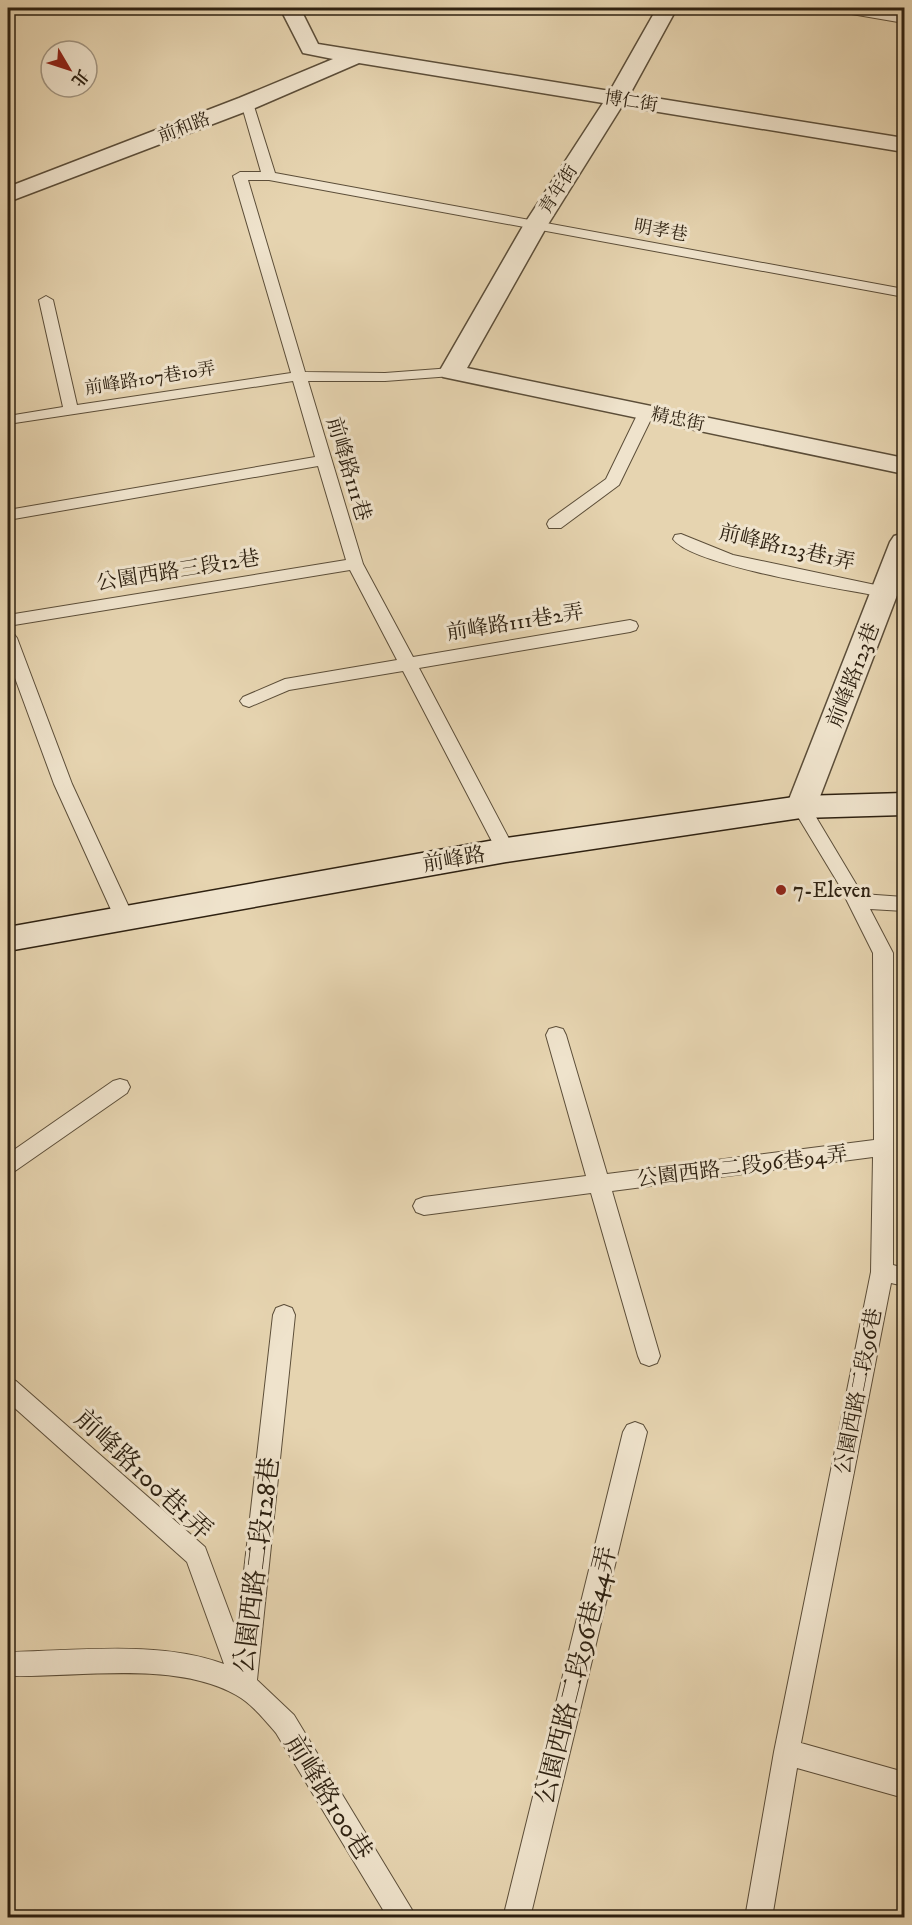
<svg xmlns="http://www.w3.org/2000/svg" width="912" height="1925" viewBox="0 0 912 1925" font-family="'IM FELL DW Pica','Noto Serif TC',serif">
<rect width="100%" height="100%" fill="#e6d4b0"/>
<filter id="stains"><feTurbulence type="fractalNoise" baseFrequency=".00333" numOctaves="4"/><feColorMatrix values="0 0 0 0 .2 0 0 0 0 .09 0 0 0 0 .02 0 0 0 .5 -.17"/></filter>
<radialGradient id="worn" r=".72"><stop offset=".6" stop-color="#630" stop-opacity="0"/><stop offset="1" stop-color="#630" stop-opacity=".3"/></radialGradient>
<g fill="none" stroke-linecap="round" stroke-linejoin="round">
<g stroke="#5c4e39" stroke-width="2">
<path id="lane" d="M834 8H858L904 15V23L840 12Z
M247 99 253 103 275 173 904 289V297L269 180H248L305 372 385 373 452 368 459 372 452 376 385 381H308L363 564 413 657 630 620 636 622 638 626 636 630 630 632 419 668 515 850 513 855 506 857 499 855 403 671 289 690 249 707 243 705 240 701 243 697 285 679 397 660 350 570 8 626V615L346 560 318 466 8 520V510L315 457 293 381 8 424V416L63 407 39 300 46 296 53 300 77 405 291 373 233 176 240 172H261L241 103Z
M646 408 654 413 619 485 561 528H549L547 524 549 520 606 479 638 413Z
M681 534 733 555 885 587 891 588 893 592 891 596 885 597C847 590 692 566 673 539L675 535Z
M8 632 14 634 17 638 72 784 134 918 131 923 124 925 117 923 54 784 8 659Z
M801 800 807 802 862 894 904 897V911L870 909 893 953V1265L904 1268V1286L891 1283 801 1743 904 1772V1798L797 1768 772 1918H745L774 1752 871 1272 873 1157 612 1191 660 1356 657 1363 649 1366 641 1363 638 1356 591 1193 424 1215 416 1212 413 1206 416 1200 424 1197 586 1176 546 1035 549 1029 556 1027 563 1029 566 1035 607 1174 874 1140 873 953 838 883 792 807 795 802Z
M120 1079 127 1081 130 1087 127 1093 15 1171 8 1174V1154L113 1081Z
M284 1305 292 1308 295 1315 257 1680 294 1715 417 1918H388L276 1733C264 1719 252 1704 236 1695 174 1660 76 1678 8 1676V1652C76 1651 159 1640 224 1664L187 1562 8 1402V1378L16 1381 205 1547 237 1633 273 1315 276 1308Z
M635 1422 643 1425 647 1432 530 1918H503L623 1432 627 1425Z"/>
</g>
<g stroke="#5c4e39" stroke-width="3">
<path id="street" d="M280 8H300L318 44 610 91 657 8H677L630 94 904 138V152L622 106 547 226 467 368 904 458V474L443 377 439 372 523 226 603 103 359 63 255 108 8 202V187L239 98 333 59 303 53Z
M904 533V577L816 807 812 815 801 818 790 815 786 807 890 542 894 536Z"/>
</g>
<g stroke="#2e2111" stroke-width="3">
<path id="secondary" d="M904 793V815L801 818 506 862 8 951V927L506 838 801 796Z"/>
</g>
<use href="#lane" fill="#efe3cc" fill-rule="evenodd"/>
<use href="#street" fill="#efe3cc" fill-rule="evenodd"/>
<use href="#secondary" fill="#efe3cc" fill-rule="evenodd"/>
</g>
<circle fill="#8f2418" stroke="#efe3cc" stroke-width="2" cx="781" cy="890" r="6"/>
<g text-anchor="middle" stroke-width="6" stroke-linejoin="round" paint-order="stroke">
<g font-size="18" fill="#2e2111" stroke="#efe3cc">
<text transform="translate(631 101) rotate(9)" y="6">博仁街</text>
<text transform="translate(184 127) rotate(-21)" y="6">前和路</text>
<text transform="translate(558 189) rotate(-57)" y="6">青年街</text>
<text transform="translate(661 230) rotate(10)" y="6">明孝巷</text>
<text transform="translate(150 378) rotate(-9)" y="6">前峰路107巷10弄</text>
<text transform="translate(678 419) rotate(12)" y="6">精忠街</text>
</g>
<g font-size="21" fill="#2e2111" stroke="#efe3cc">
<text transform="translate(349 469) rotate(73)" y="7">前峰路111巷</text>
<text transform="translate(787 547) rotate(13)" y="7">前峰路123巷1弄</text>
<text transform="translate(178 570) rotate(-9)" y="7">公園西路三段12巷</text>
<text transform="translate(515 622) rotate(-9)" y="7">前峰路111巷2弄</text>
<text transform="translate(853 675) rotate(-69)" y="7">前峰路123巷</text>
<text transform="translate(454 859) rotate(-10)" y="7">前峰路</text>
<text transform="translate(742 1166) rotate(-7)" y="7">公園西路二段96巷94弄</text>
<text transform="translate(858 1391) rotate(-79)" y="7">公園西路二段96巷</text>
</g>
<g font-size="21" fill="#2e2111" stroke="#efe3cc" text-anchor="start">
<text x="793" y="897">7-Eleven</text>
</g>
<g font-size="26" fill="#2e2111" stroke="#efe3cc">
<text transform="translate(144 1474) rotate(43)" y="9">前峰路100巷1弄</text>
<text transform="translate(256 1565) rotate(-83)" y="9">公園西路二段128巷</text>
<text transform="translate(575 1675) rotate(-76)" y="9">公園西路二段96巷44弄</text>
<text transform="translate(329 1797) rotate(58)" y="9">前峰路100巷</text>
</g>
</g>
<rect width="912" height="1925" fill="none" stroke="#e6d4b0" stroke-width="30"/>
<rect x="9" y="9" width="894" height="1907" fill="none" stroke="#2e2111" stroke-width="3"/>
<rect x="15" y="15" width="882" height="1895" fill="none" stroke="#2e2111" stroke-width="1.5"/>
<g transform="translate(69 69) rotate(129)"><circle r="28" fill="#efe3cc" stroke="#a29581" stroke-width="1.5"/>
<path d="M0-4.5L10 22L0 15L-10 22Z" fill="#8f2418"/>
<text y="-9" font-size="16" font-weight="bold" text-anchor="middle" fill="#2e2111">北</text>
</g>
<rect width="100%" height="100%" filter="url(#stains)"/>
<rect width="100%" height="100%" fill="url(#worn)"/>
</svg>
